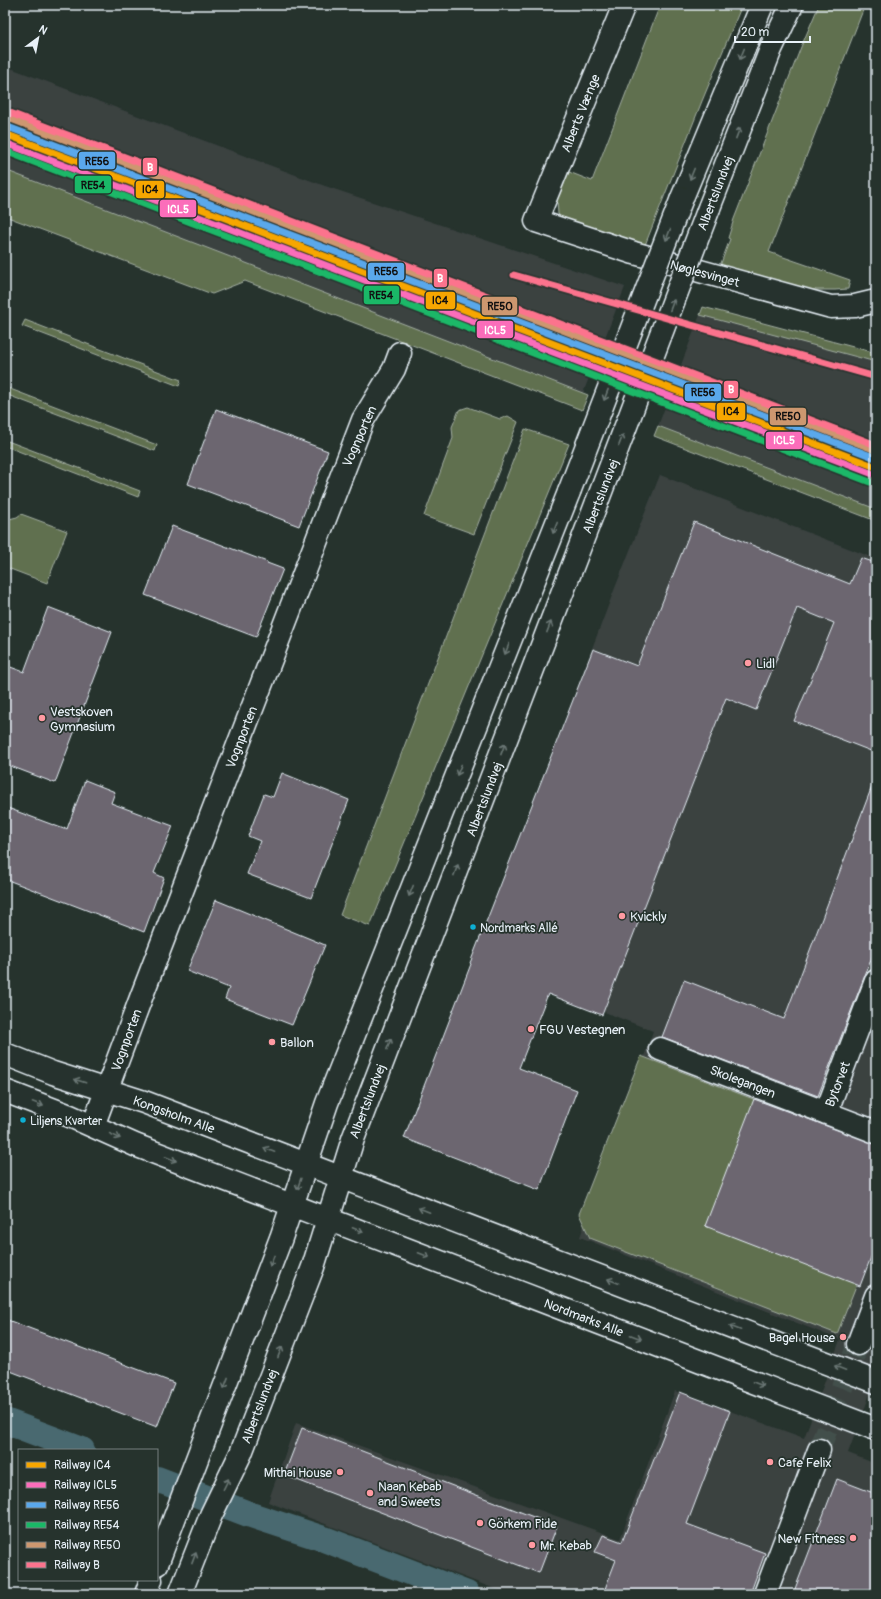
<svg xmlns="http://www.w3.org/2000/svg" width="881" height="1599" viewBox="0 0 881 1599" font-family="Pangolin,sans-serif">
<rect width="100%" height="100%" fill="#26332d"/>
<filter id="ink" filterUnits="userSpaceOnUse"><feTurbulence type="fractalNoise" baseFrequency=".025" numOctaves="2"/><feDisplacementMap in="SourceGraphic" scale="8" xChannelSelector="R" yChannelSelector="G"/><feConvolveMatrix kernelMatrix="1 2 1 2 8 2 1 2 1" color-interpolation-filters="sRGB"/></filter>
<g filter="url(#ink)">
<path fill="#3b4241" d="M5 66 325 186 625 287 583 393 5 170Z
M700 315 876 362V509L658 426Z
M660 475 876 559V1378L848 1453 876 1464V1594H508L268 1502 296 1423 620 1539 675 1391 804 1438 840 1340 580 1237 653 1031 474 961 613 593Z"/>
<path fill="#616f50" stroke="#a4b0a4" d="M660 5H742L702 101 645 245 567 223 558 214 557 200 569 172 592 181Z
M819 5H865L769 252 850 280 848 289 835 290H806L720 266 730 239 728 238 734 219 801 47Z
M5 170 588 395 582 410 245 281 212 294 5 216Z
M703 307 872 352 876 356V362L700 315Z
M25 320 181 380 179 386 22 326Z
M5 387 157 445 155 451 5 394Z
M468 407 500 419 508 416 518 422 474 534 424 516 453 438 452 427 459 410Z
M658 426 876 509V521L654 436Z
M525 429 569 444 370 926 340 915Z
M5 440 140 491 138 497 5 446Z
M21 514 67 531 47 583 5 567V520L17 517Z
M641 1056 876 1146V1235L837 1334 590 1238 579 1214Z"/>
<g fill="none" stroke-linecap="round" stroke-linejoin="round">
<path stroke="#496970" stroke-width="26" d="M5 1421 82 1450
M157 1479 251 1515 324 1539 467 1594"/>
</g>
<path fill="#6c6670" stroke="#e8f1f8" d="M216 409 328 451 299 526 188 484Z
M694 522 850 584 861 558 876 563V753L794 721 834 623 797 608 756 710 726 698 602 1015 548 994 519 1068 577 1090 539 1190 404 1138 471 964 470 963 593 649 637 666Z
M172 526 267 562V563L283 569 256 637 145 595Z
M48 607 112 632 55 783 5 764V665L24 672Z
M282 773 349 800 311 898 247 874 260 841 248 836 264 794 273 797Z
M85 780 115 792 111 803 173 826 154 873 164 878 144 932 5 879V807L64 829V827L67 829Z
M874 781H876V947L818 1096 662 1037 684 980 784 1019Z
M216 900 325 945 292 1025 225 999 229 988 187 971Z
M754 1099 876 1144V1244L860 1286 705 1226Z
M5 1319 174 1383 157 1427 5 1369Z
M680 1392 730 1411 687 1524 765 1553 750 1594H603L616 1560 595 1552 603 1535 622 1542Z
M302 1428 557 1526 539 1573 284 1475Z
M837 1479 876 1494V1594H793Z"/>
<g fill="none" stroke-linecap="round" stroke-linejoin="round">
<path stroke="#43504b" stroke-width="22" stroke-dasharray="22 11" stroke-linecap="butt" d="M819 1450 858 1344"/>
<g stroke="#e8f1f8" stroke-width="25">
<path id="minor" d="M624 5 536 221 634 253 831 307 855 306 876 301
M682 198 762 5
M709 208 771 49 792 5
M660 1049 876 1132
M5 1054 53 1073 144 1102 876 1382
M5 1091 70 1116 135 1145 876 1429
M826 1113 876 981
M93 1126 142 995 363 420 394 369 400 353
M858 1344 876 1296
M157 1564 281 1238 327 1103 569 492
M146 1594 151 1580
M180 1594 211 1515 241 1453 313 1267 353 1139 597 502
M765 1594 819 1450"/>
</g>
<use href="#minor" stroke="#26332d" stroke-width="22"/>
<g stroke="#e8f1f8" stroke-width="25" stroke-linecap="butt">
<path id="minor-bridge" d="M569 492 682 198
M597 502 709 208"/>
</g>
<use href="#minor-bridge" stroke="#26332d" stroke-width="22"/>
<g stroke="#26332d" stroke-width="10">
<path id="rail-1" d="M5 134 876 467"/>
</g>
<g stroke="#26332d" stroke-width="10">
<path id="rail-2" d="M5 143 873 474"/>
</g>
<g stroke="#26332d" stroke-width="10">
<path id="rail-3" d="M8 127 876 458"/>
</g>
<g stroke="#26332d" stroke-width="10">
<path id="rail-4" d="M5 151 870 482"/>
</g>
<g stroke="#26332d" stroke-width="10">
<path id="rail-5" d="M11 119 876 450"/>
</g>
<g stroke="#26332d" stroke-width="10">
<path id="rail-6" d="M5 111 876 445
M514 275 876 377"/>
</g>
<use href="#rail-1" stroke="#f7a600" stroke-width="7"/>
<use href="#rail-2" stroke="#fb6dba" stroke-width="7"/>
<use href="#rail-3" stroke="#5aa8eb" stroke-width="7"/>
<use href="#rail-4" stroke="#1ab867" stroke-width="7"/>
<use href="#rail-5" stroke="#cd976f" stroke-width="7"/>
<use href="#rail-6" stroke="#fc738d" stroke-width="7"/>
</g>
<defs><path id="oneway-shaft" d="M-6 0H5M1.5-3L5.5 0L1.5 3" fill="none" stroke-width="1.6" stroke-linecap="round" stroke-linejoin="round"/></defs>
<g stroke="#6a7674">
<use href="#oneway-shaft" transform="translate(742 54) rotate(112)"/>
<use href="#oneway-shaft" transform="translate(738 133) rotate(-69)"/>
<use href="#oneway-shaft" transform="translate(692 174) rotate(112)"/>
<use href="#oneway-shaft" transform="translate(668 235) rotate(111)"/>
<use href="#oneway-shaft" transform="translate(672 305) rotate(-69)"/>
<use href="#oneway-shaft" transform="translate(606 395) rotate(111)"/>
<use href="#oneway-shaft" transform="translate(621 440) rotate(-69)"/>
<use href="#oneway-shaft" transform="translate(555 528) rotate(112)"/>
<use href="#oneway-shaft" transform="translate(549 627) rotate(-69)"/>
<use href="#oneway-shaft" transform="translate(507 649) rotate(112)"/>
<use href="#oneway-shaft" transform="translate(503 749) rotate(-69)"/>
<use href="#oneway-shaft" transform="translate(459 770) rotate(112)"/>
<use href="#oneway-shaft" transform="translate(456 870) rotate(-69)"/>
<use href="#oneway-shaft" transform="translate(411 891) rotate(112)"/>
<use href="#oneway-shaft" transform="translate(389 1044) rotate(-69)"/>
<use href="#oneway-shaft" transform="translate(80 1081) rotate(-162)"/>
<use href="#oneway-shaft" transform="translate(38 1104) rotate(21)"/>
<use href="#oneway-shaft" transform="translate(115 1136) rotate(25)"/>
<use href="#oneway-shaft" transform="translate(269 1150) rotate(-159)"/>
<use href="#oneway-shaft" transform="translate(171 1159) rotate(21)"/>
<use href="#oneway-shaft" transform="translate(299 1184) rotate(109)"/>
<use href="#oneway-shaft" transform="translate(424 1210) rotate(-159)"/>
<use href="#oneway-shaft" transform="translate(358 1230) rotate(21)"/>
<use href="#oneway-shaft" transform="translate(424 1255) rotate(21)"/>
<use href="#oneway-shaft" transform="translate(272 1261) rotate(111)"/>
<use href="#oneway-shaft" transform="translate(613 1281) rotate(-159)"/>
<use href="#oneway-shaft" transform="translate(735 1328) rotate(-159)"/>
<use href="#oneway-shaft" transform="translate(636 1337) rotate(21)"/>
<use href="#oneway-shaft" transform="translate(280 1352) rotate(-69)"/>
<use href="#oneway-shaft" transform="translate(840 1368) rotate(-159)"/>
<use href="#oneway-shaft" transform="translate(226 1383) rotate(111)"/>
<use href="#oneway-shaft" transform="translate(758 1384) rotate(21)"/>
<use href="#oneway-shaft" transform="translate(226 1484) rotate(-64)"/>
<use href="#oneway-shaft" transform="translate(194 1558) rotate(-69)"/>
</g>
</g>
<g fill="#ff9aa2" stroke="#26332d" stroke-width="1.5">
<circle cx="748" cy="663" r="4"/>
<circle cx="42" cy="718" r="4"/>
<circle cx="622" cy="916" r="4"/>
<circle cx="531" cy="1029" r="4"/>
<circle cx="272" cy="1042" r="4"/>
<circle cx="843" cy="1337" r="4"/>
<circle cx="770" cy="1462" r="4"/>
<circle cx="340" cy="1472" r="4"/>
<circle cx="370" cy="1493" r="4"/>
<circle cx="480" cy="1523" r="4"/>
<circle cx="853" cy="1538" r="4"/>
<circle cx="532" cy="1545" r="4"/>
</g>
<g fill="#0dafd3" stroke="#26332d" stroke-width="1.5">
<circle cx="473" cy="927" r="3.5"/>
<circle cx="23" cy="1120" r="3.5"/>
</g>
<g text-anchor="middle" stroke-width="3.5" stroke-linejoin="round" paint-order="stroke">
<g font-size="12" fill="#e8f1f8" stroke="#26332d" text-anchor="start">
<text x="480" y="932">Nordmarks Allé</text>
<text x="30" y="1125">Liljens Kvarter</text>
</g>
<g font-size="13" fill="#e8f1f8" stroke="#26332d">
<text transform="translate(580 113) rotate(-68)" y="5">Alberts Vænge</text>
<text transform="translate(715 193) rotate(-69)" y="5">Albertslundvej</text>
<text transform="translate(705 273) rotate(15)" y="5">Nøglesvinget</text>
<text transform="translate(359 436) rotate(-66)" y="5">Vognporten</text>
<text transform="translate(600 496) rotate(-69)" y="5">Albertslundvej</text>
<text transform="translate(241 737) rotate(-69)" y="5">Vognporten</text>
<text transform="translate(484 799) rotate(-69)" y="5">Albertslundvej</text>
<text transform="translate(126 1040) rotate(-70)" y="5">Vognporten</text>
<text transform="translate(743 1081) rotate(21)" y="5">Skolegangen</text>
<text transform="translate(837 1084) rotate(-69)" y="5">Bytorvet</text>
<text transform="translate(367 1101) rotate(-69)" y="5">Albertslundvej</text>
<text transform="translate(174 1114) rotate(20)" y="5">Kongsholm Alle</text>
<text transform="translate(584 1317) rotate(21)" y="5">Nordmarks Alle</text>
<text transform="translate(259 1406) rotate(-69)" y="5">Albertslundvej</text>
</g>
<g font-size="13" fill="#e8f1f8" stroke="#26332d" text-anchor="start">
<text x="756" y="668">Lidl</text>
<text x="50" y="716">Vestskoven<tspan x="50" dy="15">Gymnasium</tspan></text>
<text x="630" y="921">Kvickly</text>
<text x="539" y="1034">FGU Vestegnen</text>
<text x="280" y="1047">Ballon</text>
<text x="835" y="1342" text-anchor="end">Bagel House</text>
<text x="778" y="1467">Cafe Felix</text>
<text x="332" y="1477" text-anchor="end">Mithai House</text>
<text x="378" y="1491">Naan Kebab<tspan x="378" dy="15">and Sweets</tspan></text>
<text x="488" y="1528">Görkem Pide</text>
<text x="845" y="1543" text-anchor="end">New Fitness</text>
<text x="540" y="1550">Mr. Kebab</text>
</g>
</g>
<g stroke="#26332d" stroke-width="1.5">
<rect x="78" y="151" width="38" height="19" rx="4" fill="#5aa8eb"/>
<rect x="142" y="157" width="16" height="19" rx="4" fill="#fc738d"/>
<rect x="74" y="175" width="38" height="19" rx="4" fill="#1ab867"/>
<rect x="135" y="180" width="30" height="19" rx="4" fill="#f7a600"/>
<rect x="159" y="199" width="38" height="19" rx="4" fill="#fb6dba"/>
<rect x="367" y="262" width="38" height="19" rx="4" fill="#5aa8eb"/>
<rect x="433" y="268" width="15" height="20" rx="4" fill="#fc738d"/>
<rect x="363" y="285" width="37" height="20" rx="4" fill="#1ab867"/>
<rect x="425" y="291" width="31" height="19" rx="4" fill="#f7a600"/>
<rect x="481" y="296" width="37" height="20" rx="4" fill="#cd976f"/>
<rect x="476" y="320" width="38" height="19" rx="4" fill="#fb6dba"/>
<rect x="723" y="380" width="16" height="19" rx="4" fill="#fc738d"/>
<rect x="684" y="383" width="38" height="19" rx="4" fill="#5aa8eb"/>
<rect x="716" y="402" width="30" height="19" rx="4" fill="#f7a600"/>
<rect x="769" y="407" width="38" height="19" rx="4" fill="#cd976f"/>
<rect x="765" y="431" width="38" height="19" rx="4" fill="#fb6dba"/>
</g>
<g font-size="11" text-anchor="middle" font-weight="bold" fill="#fff">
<text x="150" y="171">B</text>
<text x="178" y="213">ICL5</text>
<text x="440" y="282">B</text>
<text x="495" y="334">ICL5</text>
<text x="731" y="393">B</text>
<text x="784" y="444">ICL5</text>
</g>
<g font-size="11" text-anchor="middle" font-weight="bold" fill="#111">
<text x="97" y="165">RE56</text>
<text x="93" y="189">RE54</text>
<text x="150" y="193">IC4</text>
<text x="386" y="275">RE56</text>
<text x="381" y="299">RE54</text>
<text x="440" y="304">IC4</text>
<text x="500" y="310">RE50</text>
<text x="703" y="396">RE56</text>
<text x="731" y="415">IC4</text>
<text x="788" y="420">RE50</text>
</g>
<rect width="881" height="1599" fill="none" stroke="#26332d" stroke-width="20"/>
<rect x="10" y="10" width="861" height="1579" fill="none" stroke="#e8f1f8" stroke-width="1.5" filter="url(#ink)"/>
<rect x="18" y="1449" width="140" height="132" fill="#26332d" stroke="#747f7e"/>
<rect x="26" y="1462" width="20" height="6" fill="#f7a600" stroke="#747f7e"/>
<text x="54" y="1469" font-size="12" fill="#e8f1f8">Railway IC4</text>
<rect x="26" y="1482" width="20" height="6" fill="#fb6dba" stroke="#747f7e"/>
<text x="54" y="1489" font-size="12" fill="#e8f1f8">Railway ICL5</text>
<rect x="26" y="1502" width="20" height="6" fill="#5aa8eb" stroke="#747f7e"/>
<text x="54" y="1509" font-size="12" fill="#e8f1f8">Railway RE56</text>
<rect x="26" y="1522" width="20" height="6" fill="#1ab867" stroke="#747f7e"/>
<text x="54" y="1529" font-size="12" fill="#e8f1f8">Railway RE54</text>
<rect x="26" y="1542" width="20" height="6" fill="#cd976f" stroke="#747f7e"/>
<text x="54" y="1549" font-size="12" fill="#e8f1f8">Railway RE50</text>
<rect x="26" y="1562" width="20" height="6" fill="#fc738d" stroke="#747f7e"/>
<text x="54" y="1569" font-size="12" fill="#e8f1f8">Railway B</text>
<g transform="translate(38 38) rotate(32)" stroke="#26332d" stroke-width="3" paint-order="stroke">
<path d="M0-3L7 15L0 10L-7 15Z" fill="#e8f1f8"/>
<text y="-6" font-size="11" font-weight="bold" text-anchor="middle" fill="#e8f1f8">N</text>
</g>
<path d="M735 36v6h75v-6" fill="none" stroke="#e8f1f8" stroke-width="2"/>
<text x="741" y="36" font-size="12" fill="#e8f1f8" stroke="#26332d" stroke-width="3" paint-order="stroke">20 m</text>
</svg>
